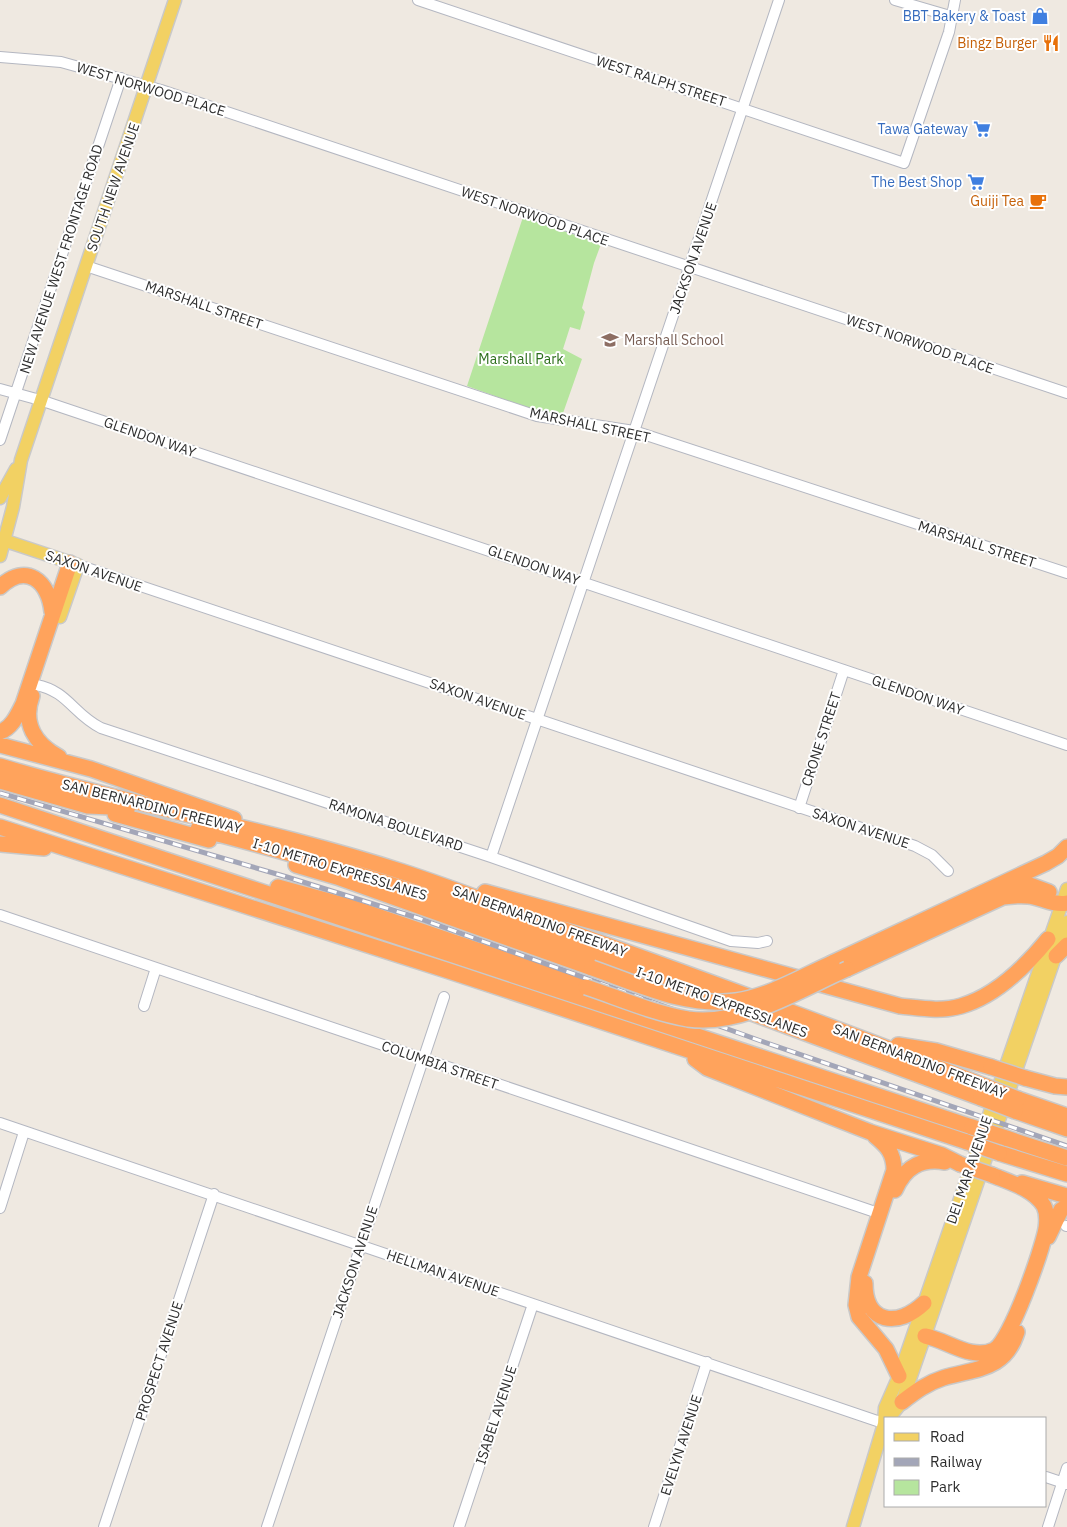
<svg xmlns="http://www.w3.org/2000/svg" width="1067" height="1527" viewBox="0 0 1067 1527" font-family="'IBM Plex Sans',sans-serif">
<rect width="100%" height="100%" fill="#efe9e1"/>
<path fill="#b6e59e" d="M523 217 601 244 594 263 582 308 585 312 580 330 570 327 563 349 582 359 562 416 542 413 467 386Z"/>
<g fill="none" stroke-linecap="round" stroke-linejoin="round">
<g stroke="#b4b7c1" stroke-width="12">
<path id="minor" d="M418 0 904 163 949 32 955 0
M895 0 950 16
M0 57 61 62 161 90 1067 393
M86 266 537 416 634 431 1067 573
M0 389 40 400 1067 745
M0 440 121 78
M78 565 915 846 932 855 948 871
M36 685C68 691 73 714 101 728L491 857 731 941 758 943 767 941
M799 808 844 670
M491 857 779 0
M0 915 881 1214
M144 1006 156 968
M0 1123 886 1424
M0 1208 24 1132
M1066 1226H1067
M1046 1477 1067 1484
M104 1527 214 1194
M267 1527 444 997
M459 1527 533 1304
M654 1527 707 1362
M1048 1527 1067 1468"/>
</g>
<g stroke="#c9c9c9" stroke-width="15">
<path id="major" d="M0 498 16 469
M0 539 78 565 60 617
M0 556 13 507 21 460 175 0
M889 1418 902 1402 1067 922
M853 1527 884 1424 885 1408 899 1376 1067 889"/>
</g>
<g stroke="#c9c9c9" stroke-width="18">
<path id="highway" d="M0 587C26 562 49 581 52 612
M32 696C22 723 35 744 59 757
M0 732C12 728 18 714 23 704L70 563
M0 745 91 769 234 819
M0 766C133 806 271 829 403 872 449 887 495 905 540 921 689 974 838 1028 985 1086
M0 781 88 806 111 807 127 811
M0 805 972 1127
M115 814 209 840
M0 827 449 971 967 1142
M198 829C375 873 544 936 715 1000
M0 844 44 848
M296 865 337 877 592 968
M1003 885H1030L1049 892
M278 887 351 907 586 987
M485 892 900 1006C920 1008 941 1012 961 1006 996 996 1026 966 1048 939
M1056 956 1067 945
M832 963 1046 863 1058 856 1067 847
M847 969 1003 897C1011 896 1019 895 1028 896 1041 897 1053 906 1067 903
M741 1009 981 1098
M898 1045 936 1051 991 1067
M695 1059 707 1068 870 1132 942 1155 960 1164
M1025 1078 1055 1086 1067 1087
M1018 1099 1067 1116
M1015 1111 1067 1129
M875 1136C887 1146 894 1153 894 1170L859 1277 856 1305 859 1317 886 1349 899 1376
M1006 1138 1067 1158
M999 1153 1067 1174
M1022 1183 1067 1196
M895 1190C905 1167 921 1158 945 1162
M1048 1237 1061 1210 1067 1206
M865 1283C865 1324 898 1328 924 1303
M925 1336C947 1340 971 1361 994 1350 1011 1341 1042 1250 1046 1229 1047 1222 1047 1212 1044 1206 1034 1189 1009 1182 992 1175
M902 1402C915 1392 927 1383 943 1378 976 1368 1005 1371 1017 1332"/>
</g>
<use href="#minor" stroke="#fff" stroke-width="10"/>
<use href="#major" stroke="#f2d163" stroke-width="12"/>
<use href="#highway" stroke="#ffa35c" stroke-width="15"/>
<g stroke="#a3a6b8" stroke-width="5">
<path id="rail" d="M0 793 287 877 418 918 761 1041 1067 1146"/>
</g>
<use href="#rail" stroke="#fff" stroke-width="3" stroke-dasharray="9" stroke-linecap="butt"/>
<g stroke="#c9c9c9" stroke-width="18" stroke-linecap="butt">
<path id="highway-bridge" d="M592 968C638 984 686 1008 736 1001 769 996 801 977 832 963
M586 987C619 998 653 1013 688 1019 742 1027 799 990 847 969
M991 1067 1025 1078
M985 1086 1018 1099
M981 1098 1015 1111
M972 1127 1006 1138
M967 1142 999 1153
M960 1164 992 1175"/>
</g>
<use href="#highway-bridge" stroke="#ffa35c" stroke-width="15"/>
</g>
<defs>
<g id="shop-bare" transform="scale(1.35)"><path d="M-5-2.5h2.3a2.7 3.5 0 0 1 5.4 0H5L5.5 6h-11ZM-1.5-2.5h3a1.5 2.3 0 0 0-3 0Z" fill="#3f7fe0" stroke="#fff" stroke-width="2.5" paint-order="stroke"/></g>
<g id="restaurant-bare" transform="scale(1.35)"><path d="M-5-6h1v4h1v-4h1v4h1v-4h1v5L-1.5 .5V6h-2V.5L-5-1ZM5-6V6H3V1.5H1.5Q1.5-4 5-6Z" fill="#e8710a" stroke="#fff" stroke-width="2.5" paint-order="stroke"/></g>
<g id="supermarket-bare" transform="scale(1.35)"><path d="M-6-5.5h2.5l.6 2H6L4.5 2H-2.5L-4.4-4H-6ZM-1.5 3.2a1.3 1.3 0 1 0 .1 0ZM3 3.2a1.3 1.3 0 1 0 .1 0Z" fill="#3f7fe0" stroke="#fff" stroke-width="2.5" paint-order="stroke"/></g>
<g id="cafe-bare" transform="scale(1.35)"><path d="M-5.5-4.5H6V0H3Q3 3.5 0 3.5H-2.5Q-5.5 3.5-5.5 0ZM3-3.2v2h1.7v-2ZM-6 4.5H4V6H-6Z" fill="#e8710a" stroke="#fff" stroke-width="2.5" paint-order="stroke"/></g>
<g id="school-bare" transform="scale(1.35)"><path d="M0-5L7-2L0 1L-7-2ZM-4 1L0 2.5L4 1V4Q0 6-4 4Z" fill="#8d6e63" stroke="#fff" stroke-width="2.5" paint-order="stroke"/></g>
</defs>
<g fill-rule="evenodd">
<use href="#shop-bare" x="1040" y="16"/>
<use href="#restaurant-bare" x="1051" y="43"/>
<use href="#supermarket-bare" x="982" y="129"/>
<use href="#supermarket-bare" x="976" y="182"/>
<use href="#cafe-bare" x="1038" y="201"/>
<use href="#school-bare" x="610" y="340"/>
</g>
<g text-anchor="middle" stroke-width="4" stroke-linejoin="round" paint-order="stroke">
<g font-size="14" fill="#366cbe" stroke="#fff" text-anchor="end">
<text x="1026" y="21">BBT Bakery &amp; Toast</text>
<text x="968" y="134">Tawa Gateway</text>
<text x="962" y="187">The Best Shop</text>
</g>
<g font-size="14" fill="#c56008" stroke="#fff" text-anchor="end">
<text x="1037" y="48">Bingz Burger</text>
<text x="1024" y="206">Guiji Tea</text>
</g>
<g font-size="14" fill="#2e2e2e" stroke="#fff">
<text transform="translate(661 81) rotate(18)" y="5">WEST RALPH STREET</text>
<text transform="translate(151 89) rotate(17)" y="5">WEST NORWOOD PLACE</text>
<text transform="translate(113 187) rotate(-71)" y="5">SOUTH NEW AVENUE</text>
<text transform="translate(535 216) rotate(19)" y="5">WEST NORWOOD PLACE</text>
<text transform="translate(693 258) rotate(-71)" y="5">JACKSON AVENUE</text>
<text transform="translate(61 259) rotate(-72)" y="5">NEW AVENUE WEST FRONTAGE ROAD</text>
<text transform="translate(204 305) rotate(19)" y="5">MARSHALL STREET</text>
<text transform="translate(920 344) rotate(19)" y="5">WEST NORWOOD PLACE</text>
<text transform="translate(590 425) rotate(12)" y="5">MARSHALL STREET</text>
<text transform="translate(150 437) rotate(19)" y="5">GLENDON WAY</text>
<text transform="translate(977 544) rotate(18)" y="5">MARSHALL STREET</text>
<text transform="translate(534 565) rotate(19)" y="5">GLENDON WAY</text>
<text transform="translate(94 571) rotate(19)" y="5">SAXON AVENUE</text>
<text transform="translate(918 695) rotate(19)" y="5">GLENDON WAY</text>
<text transform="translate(478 699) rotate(19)" y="5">SAXON AVENUE</text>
<text transform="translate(821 739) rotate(-72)" y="5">CRONE STREET</text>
<text transform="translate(152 806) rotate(14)" y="5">SAN BERNARDINO FREEWAY</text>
<text transform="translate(396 825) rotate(18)" y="5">RAMONA BOULEVARD</text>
<text transform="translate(861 828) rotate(18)" y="5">SAXON AVENUE</text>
<text transform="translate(340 869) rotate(17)" y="5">I-10 METRO EXPRESSLANES</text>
<text transform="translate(540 921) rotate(20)" y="5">SAN BERNARDINO FREEWAY</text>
<text transform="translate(722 1002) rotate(20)" y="5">I-10 METRO EXPRESSLANES</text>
<text transform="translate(920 1061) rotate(21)" y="5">SAN BERNARDINO FREEWAY</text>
<text transform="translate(440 1065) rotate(19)" y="5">COLUMBIA STREET</text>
<text transform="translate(969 1170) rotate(-71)" y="5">DEL MAR AVENUE</text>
<text transform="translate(355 1262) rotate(-72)" y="5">JACKSON AVENUE</text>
<text transform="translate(443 1273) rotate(19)" y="5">HELLMAN AVENUE</text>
<text transform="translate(159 1361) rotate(-72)" y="5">PROSPECT AVENUE</text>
<text transform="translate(496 1415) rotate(-72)" y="5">ISABEL AVENUE</text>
<text transform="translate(681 1445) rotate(-72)" y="5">EVELYN AVENUE</text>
</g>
<g font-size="14" fill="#785e54" stroke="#fff" text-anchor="start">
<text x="624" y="345">Marshall School</text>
</g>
<g font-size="14" fill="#2c6e1b" stroke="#fff">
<text x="521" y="364">Marshall Park</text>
</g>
</g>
<rect x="884" y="1417" width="162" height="90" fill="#ffffff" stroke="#ababab"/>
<rect x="894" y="1433" width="25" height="8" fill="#f2d163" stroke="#ababab"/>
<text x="930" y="1442" font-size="15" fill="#2e2e2e">Road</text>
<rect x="894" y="1458" width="25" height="8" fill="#a3a6b8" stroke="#ababab"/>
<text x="930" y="1467" font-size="15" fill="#2e2e2e">Railway</text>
<rect x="894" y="1480" width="25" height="15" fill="#b6e59e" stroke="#ababab"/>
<text x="930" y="1492" font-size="15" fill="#2e2e2e">Park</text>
</svg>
